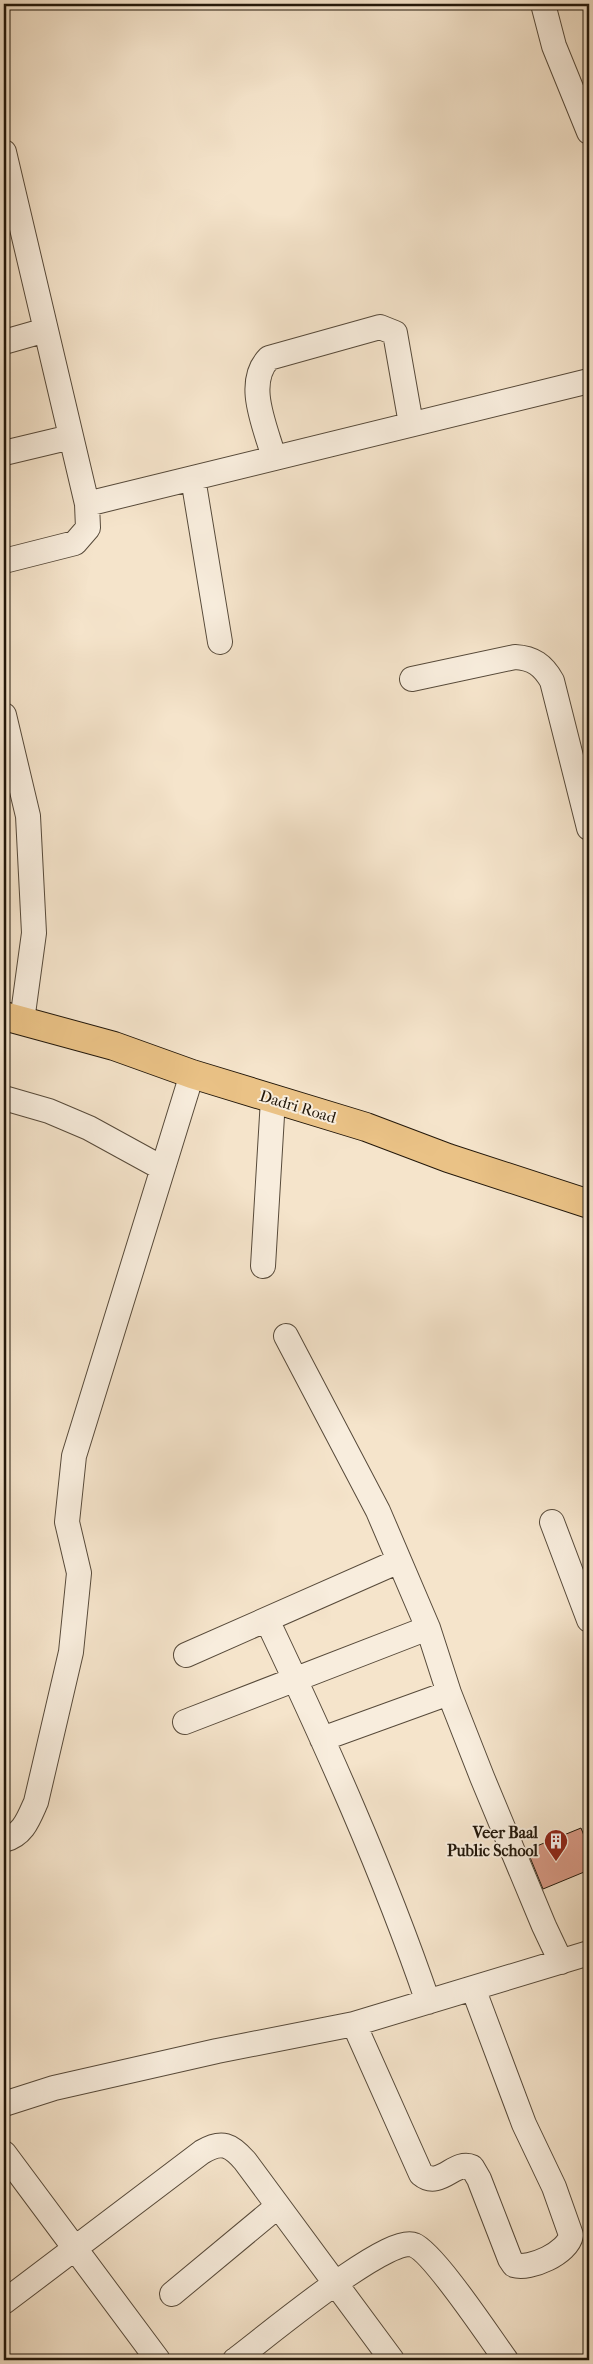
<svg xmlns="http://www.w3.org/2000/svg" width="593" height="2364" viewBox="0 0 593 2364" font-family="'IM FELL French Canon',serif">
<rect width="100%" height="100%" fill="#f5e4cb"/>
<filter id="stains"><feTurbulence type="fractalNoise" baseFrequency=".004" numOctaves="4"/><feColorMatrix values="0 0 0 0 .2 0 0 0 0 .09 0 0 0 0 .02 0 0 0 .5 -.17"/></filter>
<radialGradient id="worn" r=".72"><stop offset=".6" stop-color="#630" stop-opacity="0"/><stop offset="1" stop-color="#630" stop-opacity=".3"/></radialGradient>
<path fill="#d99a86" stroke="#22170a" d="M581 1828 589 1848V1870L543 1889 527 1850Z"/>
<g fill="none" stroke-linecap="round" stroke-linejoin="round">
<g stroke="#574a3a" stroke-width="26">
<path id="minor" d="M543 4 554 46 589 132
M4 152 87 504 88 528 75 543 4 561
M4 342 46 330
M4 453 71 437
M274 458C266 428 244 383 269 358L380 327 395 333 411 424
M193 478 220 642
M87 504 589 381
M412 679 515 657C533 658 543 665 552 681L589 828
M4 715 28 816 34 933 22 1021
M4 1098 49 1111 89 1128 162 1168
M263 1266 273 1099
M286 1336 378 1511 428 1628 449 1693 482 1777 544 1926 561 1962
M552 1522 589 1620
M267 1620C326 1744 383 1871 428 2002
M186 1655 399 1561
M185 1722 428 1628
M322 1739 449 1693
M4 1840C23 1835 28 1820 36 1802L71 1652 79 1573 67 1522 74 1456 192 1074
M354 2024 421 2174C440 2190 455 2159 472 2167L479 2179 510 2259 514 2265C530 2270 568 2253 571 2235L554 2187 524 2124 473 1988
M4 2104 54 2088 217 2051 354 2024 589 1953
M4 2153 158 2360
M172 2294 278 2206
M4 2302 202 2152C222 2140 231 2145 245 2161L392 2360
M235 2360C261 2341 389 2233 414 2245 434 2253 490 2338 506 2360"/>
</g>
<g stroke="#22170a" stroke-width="30">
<path id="major" d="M4 1016 114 1046 192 1074 366 1127 448 1158 589 1204"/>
</g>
<use href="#minor" stroke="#f8eddd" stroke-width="24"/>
<use href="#major" stroke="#eac286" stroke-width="28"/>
</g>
<defs>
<g id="building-pin" transform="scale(1.25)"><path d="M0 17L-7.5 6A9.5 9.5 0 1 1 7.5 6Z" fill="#8f2418" stroke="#f8eddd"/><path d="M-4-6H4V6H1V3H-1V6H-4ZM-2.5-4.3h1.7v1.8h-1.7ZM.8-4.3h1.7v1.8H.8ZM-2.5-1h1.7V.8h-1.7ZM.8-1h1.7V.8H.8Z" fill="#fff"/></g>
</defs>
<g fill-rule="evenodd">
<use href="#building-pin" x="556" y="1841"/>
</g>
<g text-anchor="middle" stroke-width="4" stroke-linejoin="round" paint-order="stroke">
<g font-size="16" fill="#22170a" stroke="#f8eddd">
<text transform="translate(298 1106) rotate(17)" y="6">Dadri Road</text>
</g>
<g font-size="16" font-weight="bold" fill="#22170a" stroke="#f8eddd" text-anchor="end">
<text x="538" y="1838">Veer Baal<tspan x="538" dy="18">Public School</tspan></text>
</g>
</g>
<rect width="593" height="2364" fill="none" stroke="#f5e4cb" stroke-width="20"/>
<rect x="5" y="5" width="583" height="2354" fill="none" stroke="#22170a" stroke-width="2.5"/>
<rect x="10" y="10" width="573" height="2344" fill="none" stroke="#22170a"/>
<rect width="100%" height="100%" filter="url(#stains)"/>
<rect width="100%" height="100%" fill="url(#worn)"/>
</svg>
